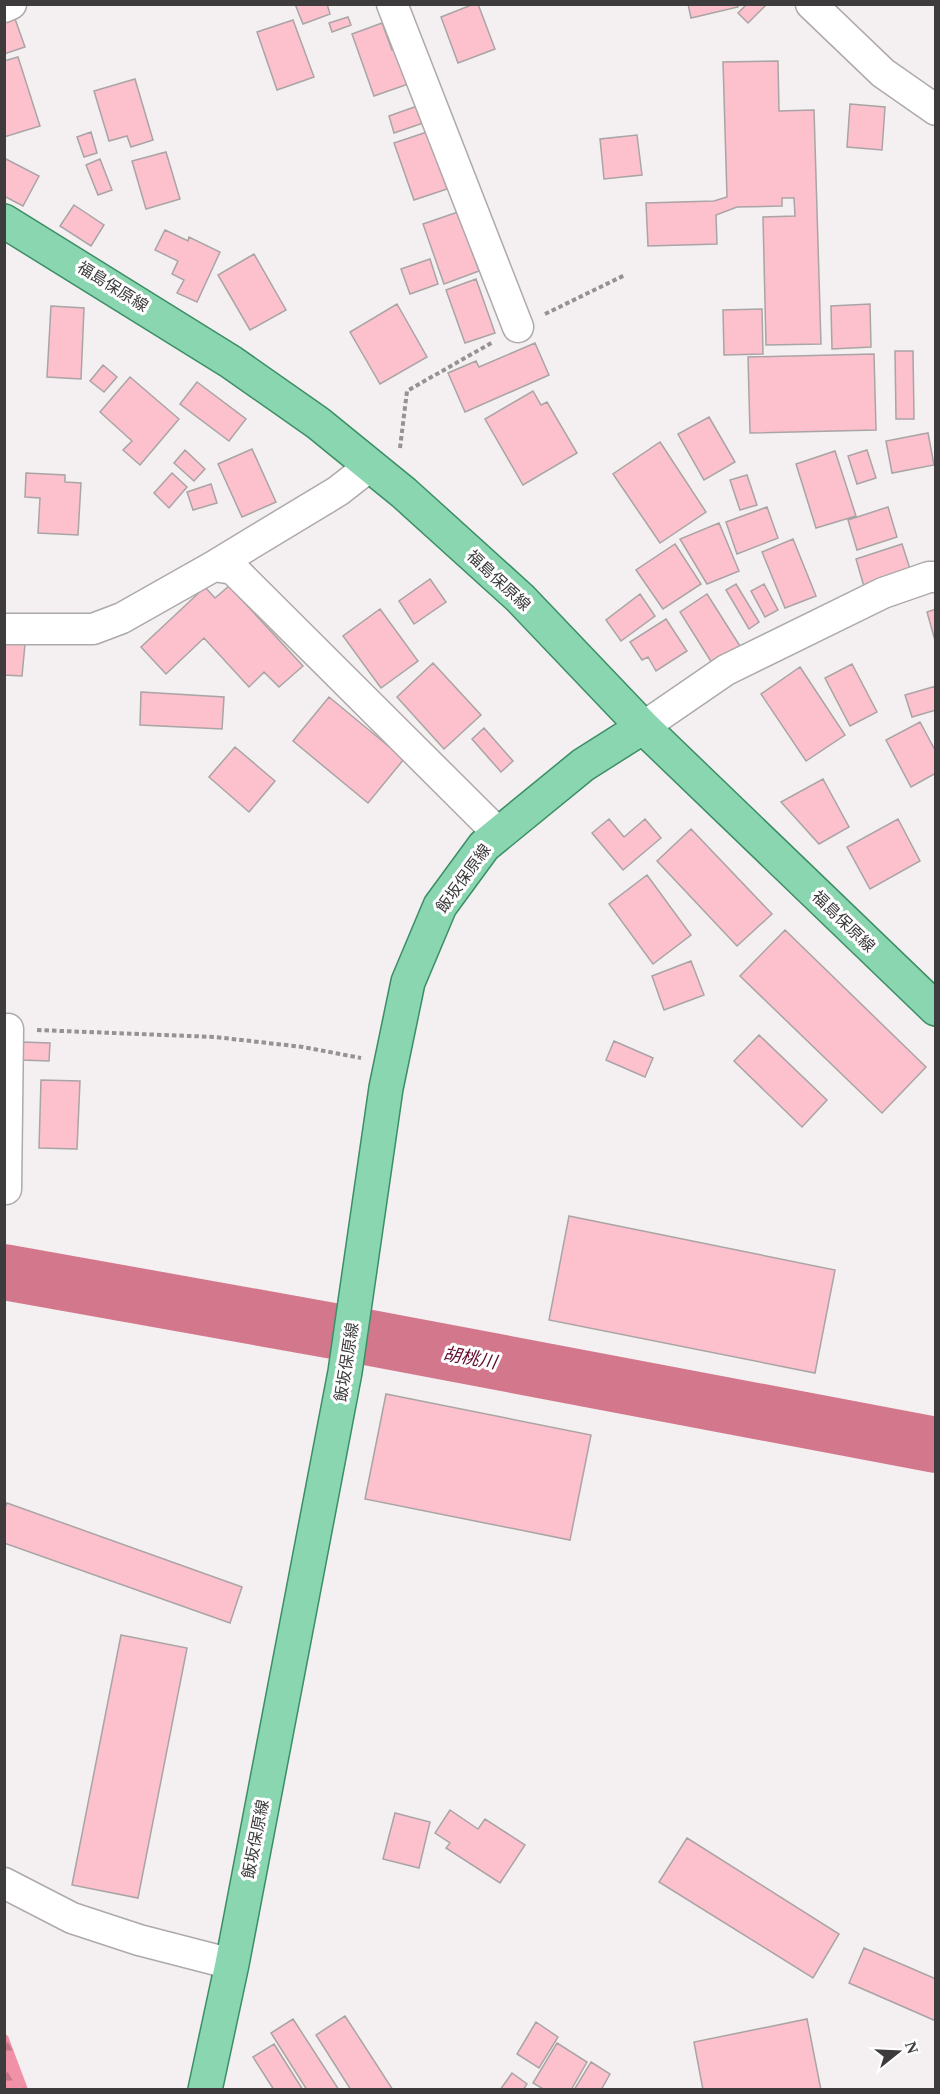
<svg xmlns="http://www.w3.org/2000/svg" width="940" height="2094" viewBox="0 0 940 2094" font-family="'Times New Roman','Noto Sans JP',serif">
<defs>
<pattern id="forest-firs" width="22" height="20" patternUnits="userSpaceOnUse" patternTransform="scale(1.5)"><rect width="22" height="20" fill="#f191a7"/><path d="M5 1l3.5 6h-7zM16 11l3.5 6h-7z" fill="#c47889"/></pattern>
</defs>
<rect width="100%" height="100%" fill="#f4eff0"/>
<path fill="url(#forest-firs)" d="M4 2033 8 2036 28 2089H5Z"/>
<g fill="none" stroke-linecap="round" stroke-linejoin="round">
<path stroke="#d3778d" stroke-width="56" d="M4 1272 339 1332 936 1445"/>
</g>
<path fill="#fdc1cd" stroke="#a9a4a5" stroke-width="1.5" d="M295 4H327L330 14 303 24Z
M474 4H478L495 49 458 63 441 17Z
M688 4H738V7L691 18Z
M747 4H767L748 23 738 13Z
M14 16 25 47 4 54V19Z
M348 17 351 25 332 32 329 23Z
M293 20 314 77 277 90 257 32Z
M382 23 392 50 398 48 411 83 374 96 352 34Z
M18 57 40 126 4 137V61Z
M778 61 779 111 814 110 821 344 766 345 763 217 795 216 794 198H782V206L737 207 716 215 717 244 648 246 646 203 714 201 727 197 723 62Z
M135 79 153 140 131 147 127 136 109 141 94 91Z
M423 104 429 121 394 133 389 116Z
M850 104 885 107 882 150 847 147Z
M91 132 97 153 84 157 77 137Z
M427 132 447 189 414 200 394 143Z
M637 135 642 175 604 179 600 139Z
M166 152 180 199 146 209 132 161Z
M4 158 39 176 23 206 4 196Z
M100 159 112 190 98 195 86 165Z
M74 205 104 225 91 246 60 226Z
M458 212 479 271 444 284 423 224Z
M165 230 188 241 189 237 220 252 197 302 177 293 184 280 172 274 178 261 155 250Z
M254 254 286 310 250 330 218 275Z
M430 259 438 284 410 294 401 269Z
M476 279 495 333 465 343 446 290Z
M397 304 427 357 380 384 350 332Z
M870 304 871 347 832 349 831 306Z
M51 306 84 308 81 379 47 377Z
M762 309 763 354 724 355 723 310Z
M535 343 549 375 465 412 448 373 476 361 479 367Z
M895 351H913L914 419H896Z
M874 354 876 430 750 433 748 357Z
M103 365 117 377 104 392 90 381Z
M130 377 179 419 140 465 123 450 132 441 100 412Z
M197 382 246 419 229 441 180 404Z
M533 391 541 405 547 402 577 453 523 485 485 419Z
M709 417 735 462 704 480 678 434Z
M928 433 934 465 892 473 886 441Z
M660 442 706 512 660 543 613 474Z
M252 449 276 502 242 517 218 464Z
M185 450 205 469 194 481 174 463Z
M867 450 876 478 857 484 848 456Z
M835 451 856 516 816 528 796 464Z
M26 473 65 475V482L81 483 78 535 38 533 40 498 25 497Z
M172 473 187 487 169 508 154 493Z
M747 475 757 505 740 510 730 480Z
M211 484 217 503 193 510 187 492Z
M767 507 778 538 737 554 726 522Z
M888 507 897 537 857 550 848 520Z
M719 523 739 571 707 584 680 539Z
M793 539 816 596 785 608 762 552Z
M675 544 701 584 663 609 636 570Z
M902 544 912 575 865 590 856 559Z
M430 579 446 602 414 624 399 601Z
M736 584 759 622 749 629 726 590Z
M764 584 778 610 765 617 751 591Z
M229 586 303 666 279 687 264 672 249 687 204 638 166 674 141 647 205 587 215 598Z
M640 594 655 616 621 641 606 620Z
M707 594 740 646 712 663 680 612Z
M380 609 418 661 381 688 343 636Z
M936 609V644L927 612Z
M666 619 687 651 656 671 648 657 642 660 630 642Z
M4 643 25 644 22 676 4 675Z
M433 663 481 715 444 749 397 697Z
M852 664 877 712 850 726 825 678Z
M800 667 845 735 806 761 761 694Z
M936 686V710L912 717 905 695Z
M141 692 224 697 222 729 140 725Z
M329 697 404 759 368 803 293 741Z
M920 722 936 752V773L911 787 886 740Z
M484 728 513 761 501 772 472 739Z
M235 747 275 781 249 812 209 777Z
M823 779 849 827 819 844 781 802Z
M609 819 624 837 645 819 661 838 623 870 592 833Z
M898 819 920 861 870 889 847 847Z
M691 829 772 914 737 946 657 861Z
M647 875 691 935 653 964 609 904Z
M785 930 926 1067 882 1113 740 976Z
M691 961 704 995 664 1010 652 976Z
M759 1035 827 1100 802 1127 734 1061Z
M614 1041 653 1058 645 1077 606 1060Z
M22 1042 50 1043 49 1061 21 1060Z
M41 1080 80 1081 77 1149 39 1148Z
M569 1216 835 1270 815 1373 549 1320Z
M386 1394 591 1435 570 1540 365 1499Z
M7 1503 242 1587 230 1623 4 1543V1510Z
M121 1635 187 1648 138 1898 72 1885Z
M450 1810 478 1829 485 1819 525 1845 500 1883 446 1848 450 1843 435 1833Z
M395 1813 430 1822 419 1868 383 1859Z
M687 1838 839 1934 813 1978 659 1882Z
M864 1948 936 1979V2021L849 1983Z
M345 2016 393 2090H351L316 2035Z
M293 2019 339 2090H307L271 2033Z
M807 2019 821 2090H703L694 2042Z
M536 2022 558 2037 539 2068 517 2054Z
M557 2043 587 2062 571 2090H545L533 2083Z
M274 2044 303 2090H274L253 2057Z
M591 2062 610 2074 601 2090H574Z
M512 2073 527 2084 523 2090H500Z"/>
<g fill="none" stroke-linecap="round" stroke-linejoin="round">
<g stroke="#aea9aa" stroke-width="33">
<path id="minor" d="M392 4 518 327
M811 4 883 73 936 110
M4 7 11 4
M214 566 338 491 370 466
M4 629H93L122 618 214 566 233 569 498 833
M643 727 726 670 883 593 929 577H936
M6 1189 8 1029
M4 1883 72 1918 139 1940 232 1964"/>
</g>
<g stroke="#3b8e66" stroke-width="36">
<path id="major" d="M4 221 231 362 318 423 404 493 520 598 643 727 936 1009
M205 2090 232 1964 345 1372 386 1088 408 982 440 906 484 846 583 765 643 727"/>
</g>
<path stroke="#959293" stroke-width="4" stroke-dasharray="4.5 3" stroke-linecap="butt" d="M545 314 625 275
M400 448 407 391 493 342
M37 1030 215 1037 303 1047 361 1058"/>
<use href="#minor" stroke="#fff" stroke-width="30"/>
<use href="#major" stroke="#89d6b1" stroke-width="33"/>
</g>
<g text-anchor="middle" stroke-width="6" stroke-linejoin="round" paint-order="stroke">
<g font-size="16" fill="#3d3b3c" stroke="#fff">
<text transform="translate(113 286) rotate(32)" y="6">福島保原線</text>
<text transform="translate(499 580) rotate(43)" y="6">福島保原線</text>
<text transform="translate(463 878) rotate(-54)" y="6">飯坂保原線</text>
<text transform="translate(844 921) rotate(44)" y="6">福島保原線</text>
<text transform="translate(346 1362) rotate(-81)" y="6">飯坂保原線</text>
<text transform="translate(255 1839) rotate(-79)" y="6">飯坂保原線</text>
</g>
<g font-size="18" font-style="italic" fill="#610c2c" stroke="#fff">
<text transform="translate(470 1358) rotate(10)" y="6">胡桃川</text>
</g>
</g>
<rect width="940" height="2094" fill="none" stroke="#3d3b3c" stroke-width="12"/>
<g transform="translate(898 2052) rotate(72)" stroke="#ffffff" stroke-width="4.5" paint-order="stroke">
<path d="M0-4.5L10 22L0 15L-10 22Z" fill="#3d3b3c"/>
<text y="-9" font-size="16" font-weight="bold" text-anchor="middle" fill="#3d3b3c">N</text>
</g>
</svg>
